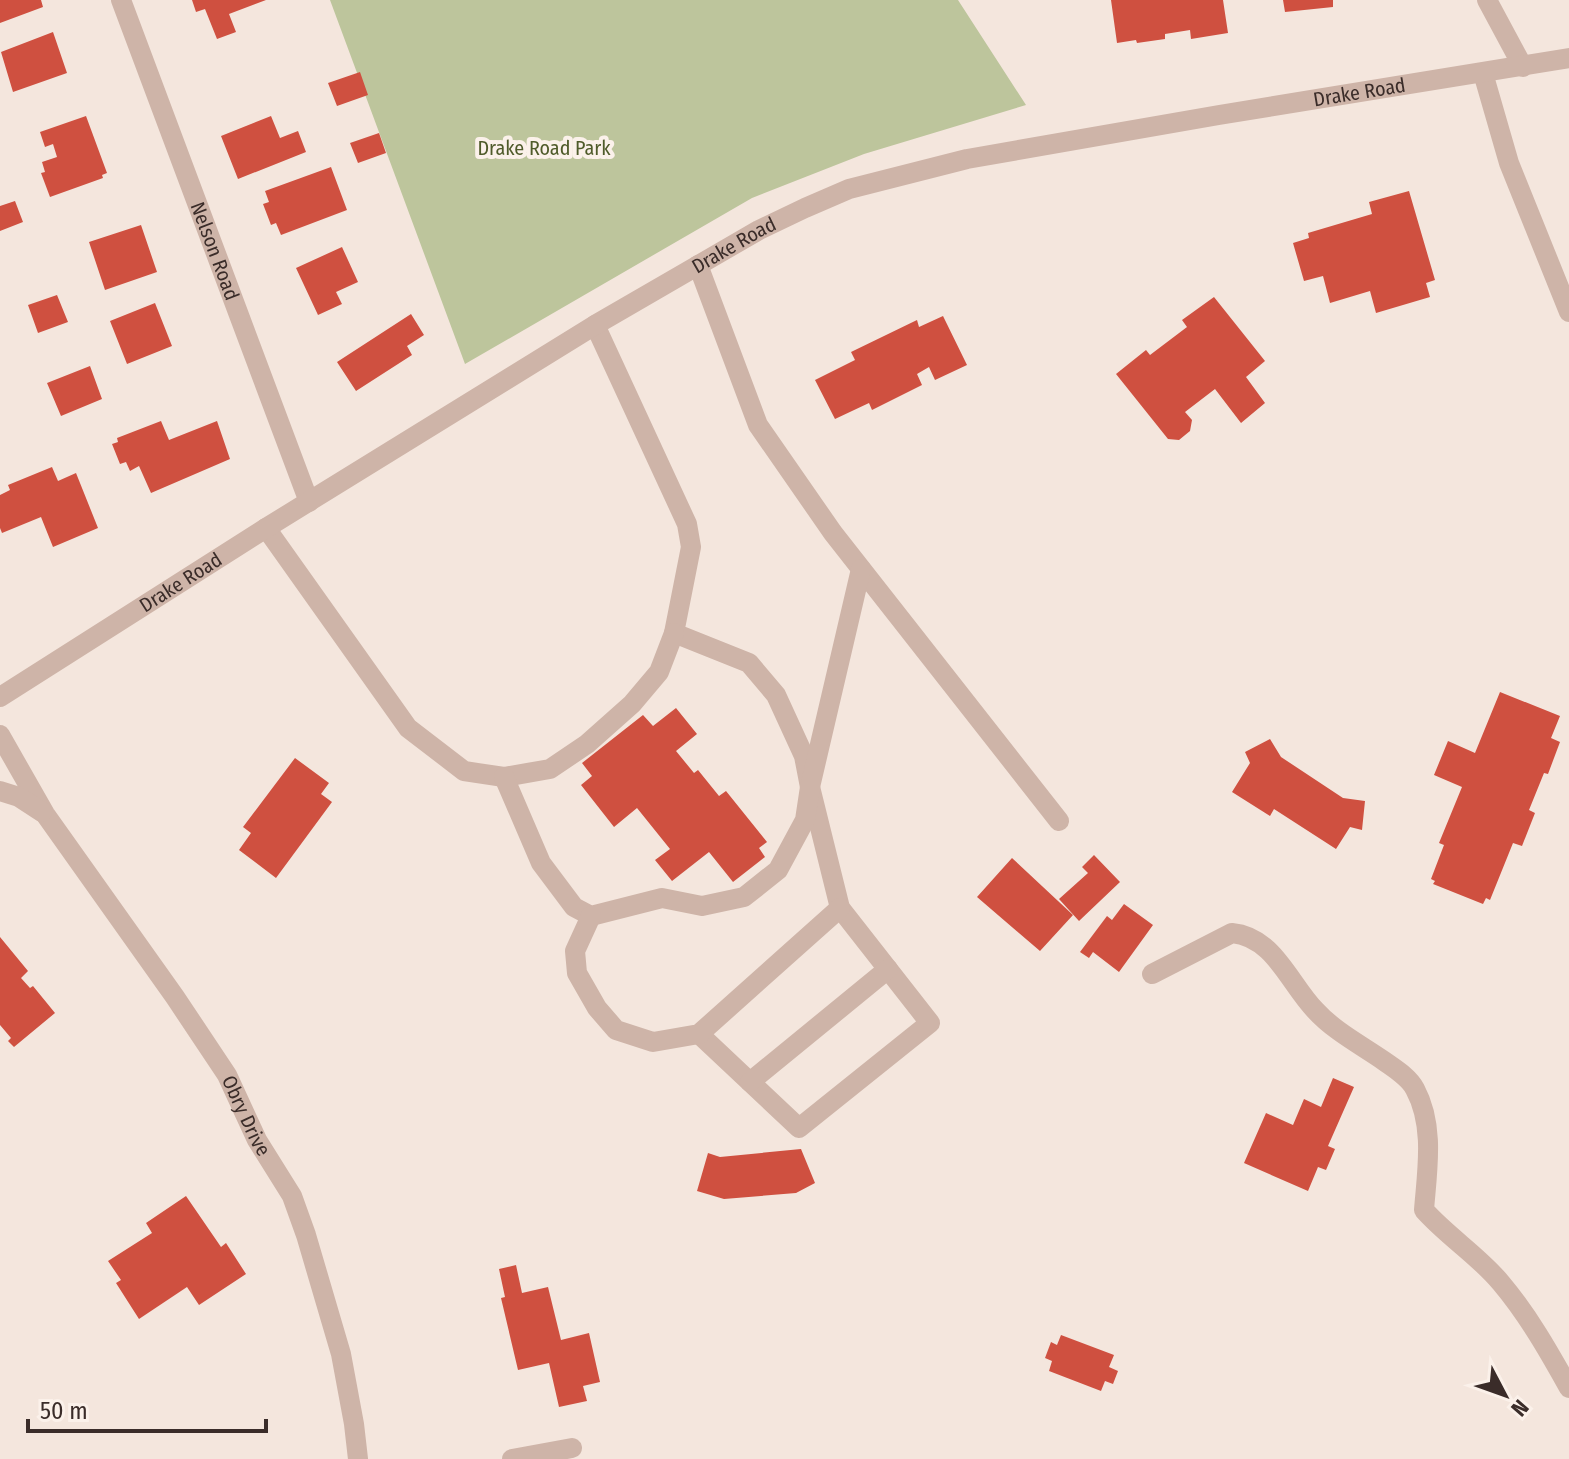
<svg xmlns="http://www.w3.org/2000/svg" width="1569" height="1459" viewBox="0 0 1569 1459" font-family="'Fira Sans Condensed',sans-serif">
<rect width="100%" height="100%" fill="#f4e6dd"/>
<path fill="#bdc59c" d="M330 0H958L1026 105 864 154 752 198 465 364Z"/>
<path fill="#cf5040" d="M0 0H41L43 7 0 23Z
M192 0H266L229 14 236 32 217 39 205 9 196 12Z
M1111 0H1223L1228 33 1191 39 1190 30 1165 34V39L1137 43 1136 40 1117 43Z
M1283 0H1333V7L1285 12Z
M53 32 67 73 13 92 1 52Z
M360 72 368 95 337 106 328 83Z
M86 116 107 173 102 175 103 178 50 197 41 173 45 172 42 162 57 157 53 144 45 147 40 132Z
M271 116 280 138 298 131 306 152 238 179 221 136Z
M379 133 386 153 358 163 350 143Z
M331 167 347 210 281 235 276 223 271 225 263 204 269 202 265 191Z
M1409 191 1435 280 1426 283 1430 297 1376 313 1370 291 1330 303 1323 276 1304 281 1293 243 1309 238 1308 233 1372 214 1369 202Z
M15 201 23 222 0 231V206Z
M141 225 157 272 105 290 89 242Z
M342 247 358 282 336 292 342 304 318 315 296 268Z
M57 295 68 322 38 333 28 305Z
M1214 297 1265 361 1246 377 1265 403 1241 423 1215 389 1185 412 1192 420 1190 431 1179 440 1168 439 1116 374 1146 350 1150 355 1187 327 1182 320Z
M155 303 172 346 127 364 110 321Z
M411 314 424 335 407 346 412 355 356 391 337 362Z
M943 316 967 365 935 380 929 367 917 374 922 385 872 410 869 403 835 419 815 380 855 360 851 352 917 320 919 327Z
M90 366 102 399 61 416 47 383Z
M161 421 169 440 217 421 230 459 151 493 139 466 130 471 126 462 120 464 112 444 118 442 117 438Z
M52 467 58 481 76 473 98 528 53 547 41 517 2 533 0 528V495L10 490 8 485Z
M1500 692 1560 716 1551 738 1560 742 1548 774 1544 773 1529 810 1535 813 1522 846 1513 843 1490 900 1486 898 1483 904 1433 884 1435 881 1431 879 1444 845 1439 843 1462 787 1434 775 1448 741 1475 753Z
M676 708 697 734 676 751 694 773 698 770 719 796 726 791 767 842 759 848 765 857 733 882 709 852 672 881 655 860 670 849 637 808 614 827 581 785 592 776 582 763 643 715 653 726Z
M1270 739 1281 757 1343 798 1365 801 1362 830 1350 827 1336 849 1274 809 1270 816 1232 792 1250 763 1245 752Z
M295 758 329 783 321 794 332 802 276 878 239 850 251 833 243 827Z
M1094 855 1120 882 1079 921 1059 899 1088 873 1082 867Z
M1012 858 1073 915 1040 951 977 897Z
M1124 904 1153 925 1119 972 1093 952 1089 958 1080 952 1107 916 1112 920Z
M0 937 28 971 21 978 30 988 33 986 55 1013 14 1047 8 1041 11 1038 0 1025Z
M1333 1078 1354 1087 1328 1146 1335 1149 1326 1170 1318 1167 1308 1191 1244 1163 1266 1113 1293 1125 1304 1099 1321 1107Z
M801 1149 815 1183 796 1193 724 1199 697 1191 708 1153 720 1157Z
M186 1196 221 1247 226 1243 246 1274 199 1305 187 1287 139 1319 116 1283 121 1280 108 1261 152 1233 146 1223Z
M516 1265 522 1293 548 1287 561 1340 589 1333 600 1382 583 1386 587 1401 559 1407 549 1363 518 1370 501 1298 505 1297 499 1269Z
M1061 1335 1114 1355 1109 1367 1118 1371 1113 1384 1105 1381 1101 1391 1049 1371 1052 1361 1045 1358 1051 1342 1057 1345Z"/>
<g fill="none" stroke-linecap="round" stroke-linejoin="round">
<g stroke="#ceb4a8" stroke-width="20">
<path id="s1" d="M121 0 309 502"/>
<path d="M1487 0 1523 67"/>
<path d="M1483 73 1509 163 1569 312"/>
<path d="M698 265 758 425 833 533 1059 821"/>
<path d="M595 325 687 524 691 547 674 633 749 663 776 695 804 756 810 787 840 908 930 1023 799 1128 699 1034"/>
<path d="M266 528 408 728 464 771 504 777 550 769 587 744 632 704 659 672 674 633"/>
<path id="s2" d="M0 697 266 528 595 325 759 230 805 208 849 189 967 159 1219 115 1569 58"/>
<path id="s3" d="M0 735 45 814 175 997 227 1075 257 1140 292 1196 306 1235 341 1354 354 1424 358 1459"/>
<path d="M504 777 541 863 574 907 591 916 662 898 702 906 744 897 778 870 805 820 810 787 861 569"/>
<path d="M0 791 19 797 42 812"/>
<path d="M591 916 575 951 577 973 597 1008 616 1030 653 1042 699 1034 840 908"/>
<path d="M1152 974 1232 933C1274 937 1289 983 1315 1010 1334 1031 1361 1045 1384 1061 1395 1069 1409 1077 1415 1089 1435 1126 1427 1171 1424 1210 1448 1237 1479 1256 1501 1283 1528 1315 1549 1352 1569 1388"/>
<path d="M750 1082 888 969"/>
<path d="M512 1459 572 1448"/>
</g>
</g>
<g text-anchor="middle" stroke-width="8" stroke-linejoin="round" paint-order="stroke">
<g font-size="20" fill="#3a2c29" stroke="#fbf1ea">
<text dy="7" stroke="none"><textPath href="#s2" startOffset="1510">Drake Road</textPath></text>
<text dy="7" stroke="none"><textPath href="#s2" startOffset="862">Drake Road</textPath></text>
<text dy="7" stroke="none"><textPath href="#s1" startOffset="268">Nelson Road</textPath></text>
<text dy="7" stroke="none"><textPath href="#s2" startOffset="214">Drake Road</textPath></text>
<text dy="7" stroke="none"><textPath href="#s3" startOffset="454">Obry Drive</textPath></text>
</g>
<g font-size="20" fill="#4f5b2a" stroke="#fbf1ea">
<text x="544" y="155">Drake Road Park</text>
</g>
</g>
<g transform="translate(1505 1395) rotate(131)" stroke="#fbf1ea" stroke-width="6" paint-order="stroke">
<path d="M0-6L14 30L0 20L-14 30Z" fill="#3a2c29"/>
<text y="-12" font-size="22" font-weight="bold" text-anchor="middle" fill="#3a2c29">N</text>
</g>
<path d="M28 1419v12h238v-12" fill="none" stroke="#3a2c29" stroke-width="4"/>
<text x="40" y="1419" font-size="24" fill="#3a2c29" stroke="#fbf1ea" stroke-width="6" paint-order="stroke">50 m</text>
</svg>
